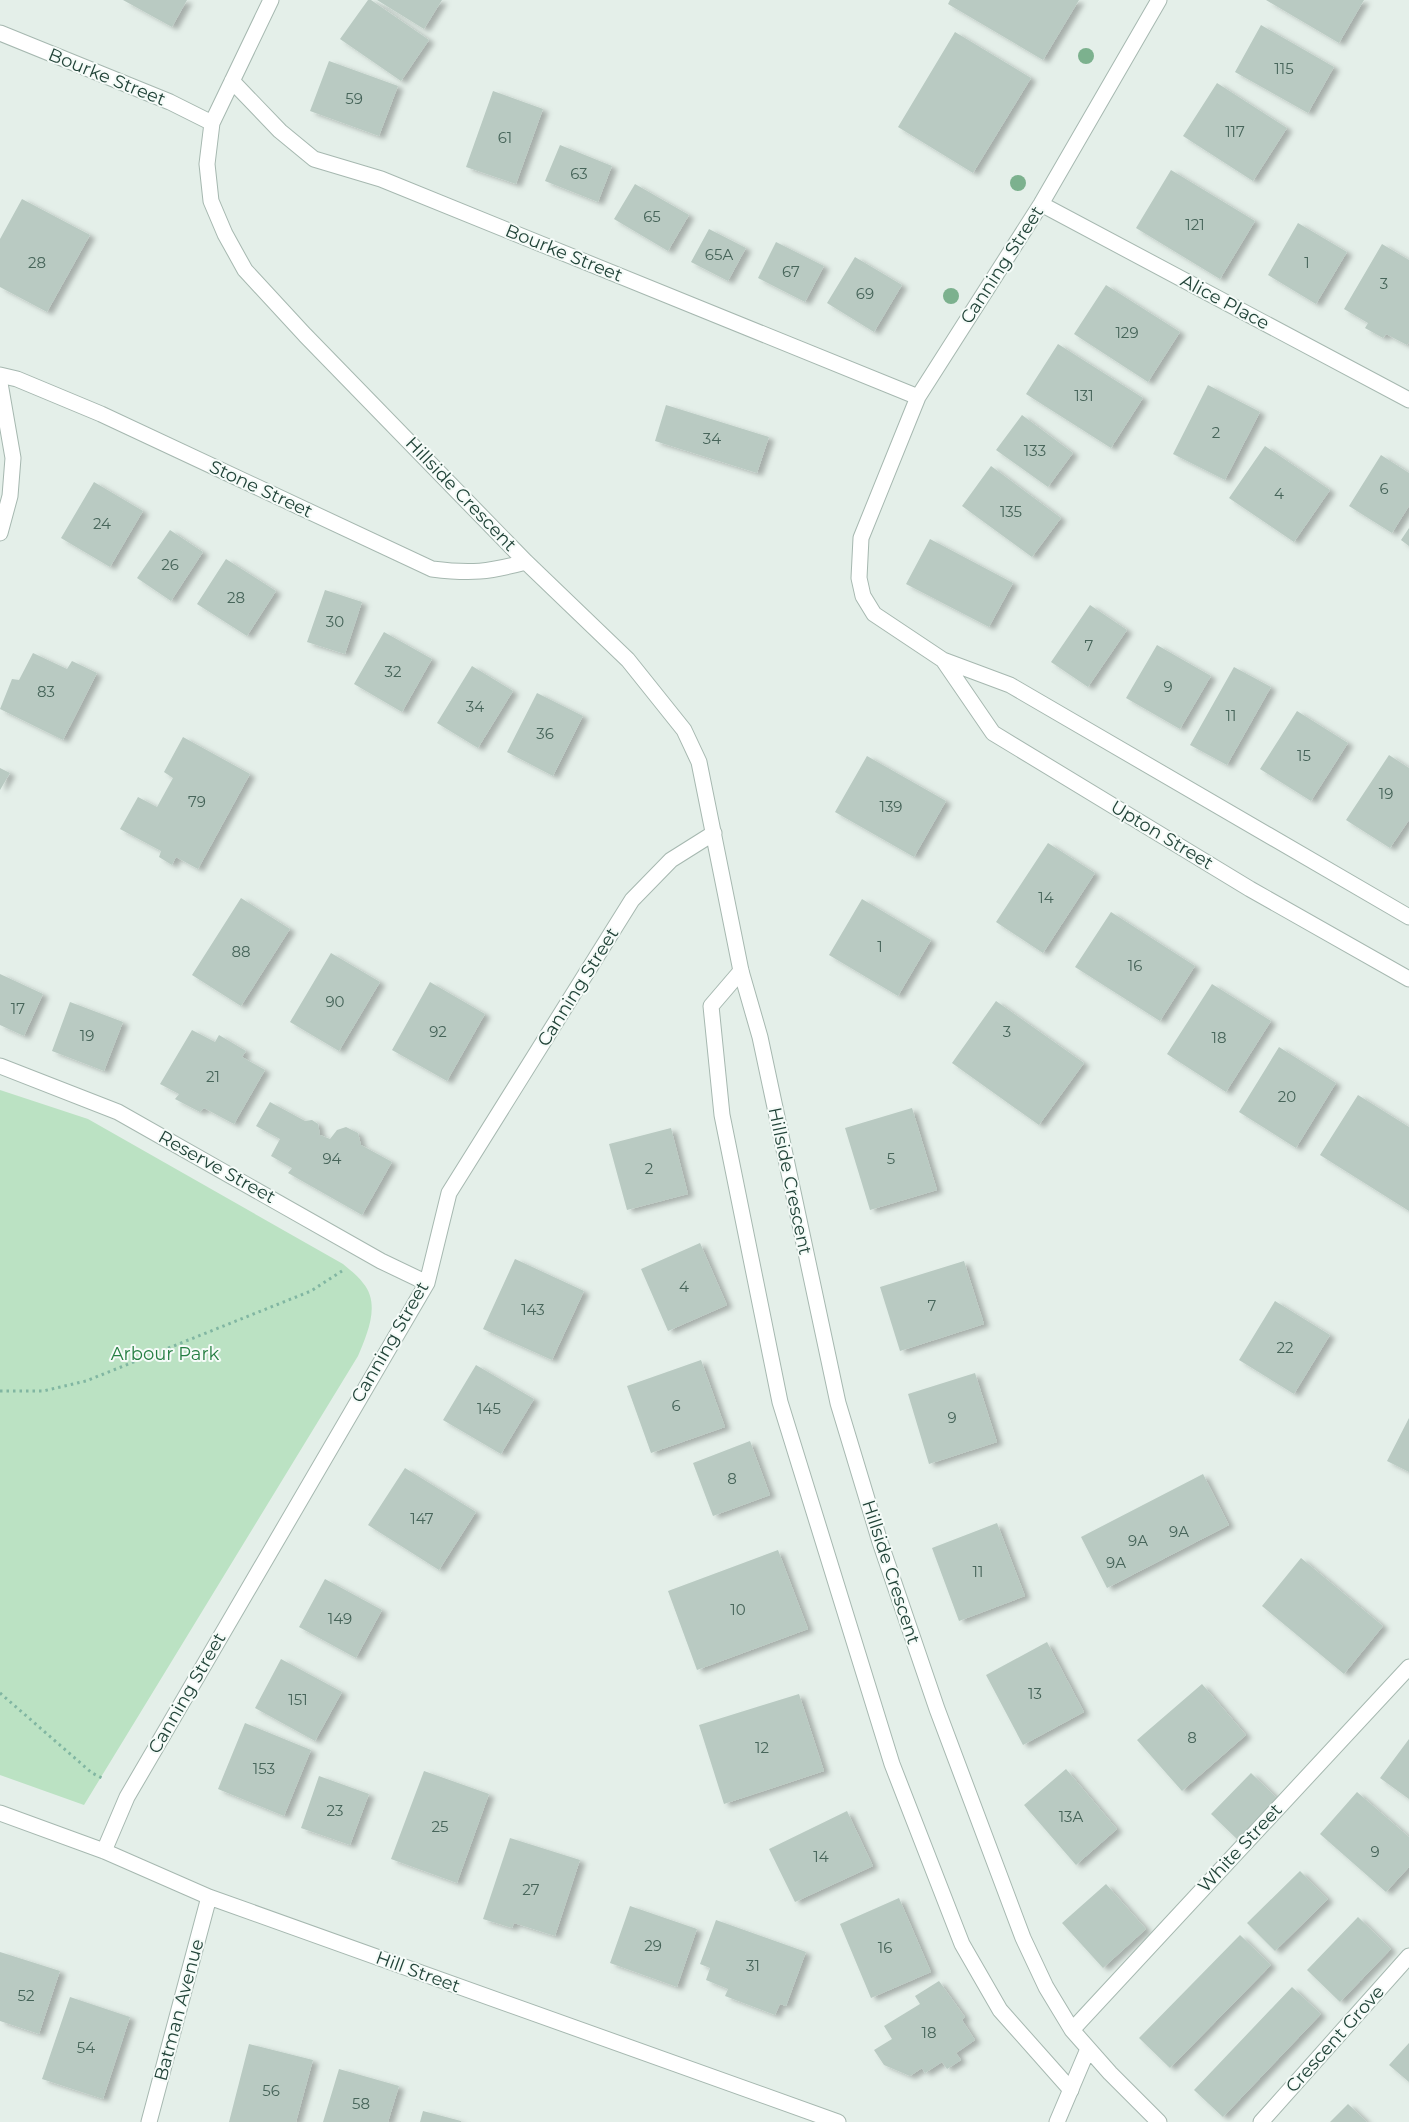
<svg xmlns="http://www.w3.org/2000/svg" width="1409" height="2122" viewBox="0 0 1409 2122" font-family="Montserrat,sans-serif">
<defs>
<filter id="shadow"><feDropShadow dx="5.5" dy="3" stdDeviation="2.5" flood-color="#0004"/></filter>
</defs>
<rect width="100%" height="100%" fill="#e4efe9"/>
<path fill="#bbe2c3" d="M0 1090 88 1119 343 1264C350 1270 358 1276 363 1283 381 1304 367 1334 358 1356L84 1805 0 1775Z"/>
<path fill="#b9cac2" filter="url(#shadow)" d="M123 0H187L172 27Z
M368 0H371L429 40 401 81 340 39Z
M377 0H442L424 29Z
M950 0H1079L1043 60 948 4Z
M1266 0H1364L1339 43Z
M1261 25 1334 67 1308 113 1235 72Z
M955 32 1031 78 973 173 898 127Z
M329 61 398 86 379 136 310 111Z
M1217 83 1287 128 1253 181 1183 136Z
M493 91 543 109 516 184 466 167Z
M560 145 612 166 598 202 545 181Z
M1171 170 1255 221 1220 279 1136 228Z
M635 184 689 215 668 251 614 219Z
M22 199 90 235 47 312 0 287V239Z
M1298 223 1347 252 1316 304 1268 275Z
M709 229 746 248 728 281 691 262Z
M776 242 824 266 805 302 758 278Z
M1382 244 1409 260V342L1407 345 1386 334 1383 338 1365 328 1368 323 1344 309Z
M855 257 902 285 874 332 827 303Z
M1106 285 1180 332 1148 382 1074 334Z
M1058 344 1143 398 1111 448 1026 394Z
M1208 385 1260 412 1225 480 1173 454Z
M666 405 769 437 757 473 655 441Z
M1022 415 1073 453 1048 487 996 450Z
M1265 446 1330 490 1294 542 1229 498Z
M1381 455 1409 473V506L1392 533 1349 506Z
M991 466 1061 518 1032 557 962 506Z
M94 482 143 511 110 567 61 538Z
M1409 528V546L1401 540Z
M170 530 203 552 171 601 137 578Z
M930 539 1013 583 989 627 906 584Z
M226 559 276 591 247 636 197 604Z
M325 590 362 602 345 654 307 642Z
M1090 605 1127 630 1088 687 1051 662Z
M384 632 432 659 402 712 354 684Z
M1157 645 1211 676 1180 729 1126 698Z
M33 653 67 669 72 661 97 673 63 740 0 709 12 679 19 680Z
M472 666 513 691 478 748 437 723Z
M1234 667 1271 687 1227 765 1190 745Z
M537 693 583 716 553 776 507 752Z
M1297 711 1348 743 1311 801 1260 769Z
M183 737 250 774 198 869 176 857 172 865 159 857 161 851 120 829 138 797 157 807 173 778 164 772Z
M1389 755 1409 768V820L1390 848 1346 820Z
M867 756 946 801 914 857 835 812Z
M0 768 10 773 0 790Z
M1048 843 1095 873 1043 953 996 922Z
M241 898 290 929 241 1006 192 975Z
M862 899 931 940 898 996 829 955Z
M1111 912 1195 966 1160 1021 1075 967Z
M331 953 380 982 339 1051 290 1022Z
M0 974 43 994 24 1036 0 1025Z
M430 982 485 1014 447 1081 392 1050Z
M1212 984 1271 1021 1226 1092 1167 1054Z
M996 1001 1084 1063 1039 1125 952 1063Z
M70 1002 123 1022 104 1071 52 1051Z
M192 1030 215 1042 219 1035 246 1051 242 1057 265 1070 234 1124 204 1108 200 1112 175 1099 179 1094 160 1084Z
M1279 1047 1336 1083 1296 1148 1239 1112Z
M1358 1095 1409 1127V1211L1320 1155Z
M270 1102 305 1121 312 1120 318 1124 320 1135 330 1139 337 1130 346 1127 358 1133 361 1145 392 1162 362 1215 288 1173 292 1168 271 1156 280 1139 256 1126Z
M912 1108 937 1190 870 1210 845 1128Z
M671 1128 688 1194 627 1210 609 1144Z
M700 1243 727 1305 668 1331 641 1269Z
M515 1259 584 1291 552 1360 483 1329Z
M964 1261 984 1324 900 1351 880 1287Z
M1275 1301 1330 1335 1294 1394 1239 1360Z
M701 1360 725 1427 651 1453 627 1386Z
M476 1365 534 1399 501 1454 443 1420Z
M975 1373 997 1442 929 1464 908 1394Z
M1409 1418V1472L1387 1461Z
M750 1441 770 1495 713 1516 693 1463Z
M405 1468 476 1512 439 1570 368 1525Z
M1203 1474 1229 1525 1107 1588 1081 1537Z
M997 1523 1025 1596 959 1621 932 1548Z
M778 1550 808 1629 697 1670 668 1591Z
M1301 1558 1383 1626 1344 1674 1262 1606Z
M325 1579 382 1610 356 1658 299 1627Z
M1047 1642 1084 1712 1023 1745 986 1675Z
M281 1659 342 1692 315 1741 255 1708Z
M1202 1684 1246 1735 1182 1791 1137 1740Z
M799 1694 824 1771 724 1804 699 1725Z
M245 1723 311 1750 284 1816 218 1789Z
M1409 1739V1799L1380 1778Z
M1066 1769 1117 1829 1076 1865 1024 1805Z
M424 1771 489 1794 457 1883 391 1859Z
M1251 1773 1279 1800 1239 1841 1211 1814Z
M319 1776 369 1794 350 1845 301 1828Z
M1357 1792 1409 1837V1867L1386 1892 1320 1834Z
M847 1811 873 1866 795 1902 769 1849Z
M510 1838 580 1860 555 1936 514 1923 512 1928 483 1919Z
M1300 1871 1328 1899 1275 1951 1247 1923Z
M1106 1884 1146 1929 1103 1968 1062 1923Z
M899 1898 931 1972 871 1998 840 1924Z
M630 1906 697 1929 677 1987 610 1963Z
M1358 1917 1391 1949 1340 2002 1307 1970Z
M716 1920 806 1952 786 2006 780 2004 775 2015 725 1996 728 1989 706 1980 710 1968 700 1964Z
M1240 1935 1271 1965 1170 2068 1139 2038Z
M0 1952 60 1971 39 2034 0 2021Z
M939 1981 965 2017 962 2020 975 2040 956 2053 961 2060 947 2069 942 2062 925 2073 922 2068 910 2076 884 2065 874 2050 892 2039 884 2026 920 2004 915 1996Z
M1292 1987 1321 2014 1223 2117 1194 2090Z
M70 1997 130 2017 103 2099 42 2079Z
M1409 2043V2082L1389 2065Z
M249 2044 313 2060 296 2122H229Z
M339 2069 399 2086 388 2122H323Z
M1348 2104 1367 2122H1330Z
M423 2111 461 2121V2122H420Z"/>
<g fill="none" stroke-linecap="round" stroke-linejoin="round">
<g stroke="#a6b8b0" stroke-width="17">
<path id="service" d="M0 383 13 458 10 496 0 533
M741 971 711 1006 722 1115 780 1402 892 1764 962 1944 1000 2010 1071 2090"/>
</g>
<g stroke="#a6b8b0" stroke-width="17">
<path id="minor" d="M271 0 212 123 207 164 211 201 225 234 245 270 305 335 526 562 628 660 684 730 699 762 741 971 760 1037 838 1403 880 1542 937 1709 1023 1938 1046 1987 1072 2030 1110 2073 1159 2122
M1159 0 1041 204 918 397 861 538 859 578 863 596 874 614 943 660 1010 685 1409 917
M0 33 170 102 212 123
M232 81 280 131 314 159 381 179 918 397
M1041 204 1409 400
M0 375 17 379 101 414 432 569C472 574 488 572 526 562
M943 660 993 733 1250 889 1409 979
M0 1066 118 1112 381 1261 427 1283
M0 1813 104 1851 209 1897 838 2122
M104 1851 127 1797 427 1283 449 1193 632 900 671 860 714 833
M1072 2030 1409 1667
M149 2122 209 1897
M1057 2122 1088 2049
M1261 2122 1409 1956"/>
</g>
<path stroke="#81b6a2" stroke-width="3" stroke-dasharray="2.5 4" stroke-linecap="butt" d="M0 1391H43L86 1381 311 1291 342 1271
M0 1693 92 1773 102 1778"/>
<use href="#service" stroke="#fff" stroke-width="15"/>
<use href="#minor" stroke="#fff" stroke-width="15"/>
</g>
<g fill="#7cb18e">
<circle cx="1086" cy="56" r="8"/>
<circle cx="1018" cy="183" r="8"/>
<circle cx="951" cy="296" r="8"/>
</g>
<g text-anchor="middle" stroke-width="4" stroke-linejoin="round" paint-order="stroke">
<g font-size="15" fill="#47655a">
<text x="1284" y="74">115</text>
<text x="354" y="104">59</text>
<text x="1235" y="137">117</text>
<text x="505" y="143">61</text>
<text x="579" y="179">63</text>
<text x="652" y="222">65</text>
<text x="1195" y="230">121</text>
<text x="719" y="260">65A</text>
<text x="37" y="268">28</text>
<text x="1307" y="268">1</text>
<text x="791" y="277">67</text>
<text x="1384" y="289">3</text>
<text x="865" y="299">69</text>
<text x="1127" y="338">129</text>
<text x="1084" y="401">131</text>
<text x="1216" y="438">2</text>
<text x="712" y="444">34</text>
<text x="1035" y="456">133</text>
<text x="1384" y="494">6</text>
<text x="1279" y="499">4</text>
<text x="1011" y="517">135</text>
<text x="102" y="529">24</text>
<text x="170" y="570">26</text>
<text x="236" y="603">28</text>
<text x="335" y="627">30</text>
<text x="1089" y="651">7</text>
<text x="393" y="677">32</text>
<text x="1168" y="692">9</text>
<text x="46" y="697">83</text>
<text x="475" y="712">34</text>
<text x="1231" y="721">11</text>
<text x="545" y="739">36</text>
<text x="1304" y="761">15</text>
<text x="1386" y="799">19</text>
<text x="197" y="807">79</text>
<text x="891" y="812">139</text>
<text x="1046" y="903">14</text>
<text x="880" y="952">1</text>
<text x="241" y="957">88</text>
<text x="1135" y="971">16</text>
<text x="335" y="1007">90</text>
<text x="18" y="1014">17</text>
<text x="438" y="1037">92</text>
<text x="1007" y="1037">3</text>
<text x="87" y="1041">19</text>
<text x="1219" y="1043">18</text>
<text x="213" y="1082">21</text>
<text x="1287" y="1102">20</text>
<text x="332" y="1164">94</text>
<text x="891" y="1164">5</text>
<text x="649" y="1174">2</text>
<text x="684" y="1292">4</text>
<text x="932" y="1311">7</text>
<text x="533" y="1315">143</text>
<text x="1285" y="1353">22</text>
<text x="676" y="1411">6</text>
<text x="489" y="1414">145</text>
<text x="952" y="1423">9</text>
<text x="732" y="1484">8</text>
<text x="422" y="1524">147</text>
<text x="1179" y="1537">9A</text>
<text x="1138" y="1546">9A</text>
<text x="1116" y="1568">9A</text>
<text x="978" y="1577">11</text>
<text x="738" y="1615">10</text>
<text x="340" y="1624">149</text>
<text x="1035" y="1699">13</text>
<text x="298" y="1705">151</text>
<text x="1192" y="1743">8</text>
<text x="762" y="1753">12</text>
<text x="264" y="1774">153</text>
<text x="335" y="1816">23</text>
<text x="1071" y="1822">13A</text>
<text x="440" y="1832">25</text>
<text x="1375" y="1857">9</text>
<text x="821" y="1862">14</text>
<text x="531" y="1895">27</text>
<text x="653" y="1951">29</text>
<text x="885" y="1953">16</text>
<text x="753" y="1971">31</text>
<text x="26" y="2001">52</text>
<text x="929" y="2038">18</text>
<text x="86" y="2053">54</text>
<text x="271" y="2096">56</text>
<text x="361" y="2109">58</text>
</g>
<g font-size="18" fill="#214338" stroke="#f5fbf8">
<text transform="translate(107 77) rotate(22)" y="6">Bourke Street</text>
<text transform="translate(564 253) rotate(22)" y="6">Bourke Street</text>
<text transform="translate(1002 265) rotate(-57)" y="6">Canning Street</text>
<text transform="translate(1225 302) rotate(28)" y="6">Alice Place</text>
<text transform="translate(261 489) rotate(25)" y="6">Stone Street</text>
<text transform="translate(461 494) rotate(46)" y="6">Hillside Crescent</text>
<text transform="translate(1162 835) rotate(31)" y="6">Upton Street</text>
<text transform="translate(578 987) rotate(-58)" y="6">Canning Street</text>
<text transform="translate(217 1167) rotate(29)" y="6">Reserve Street</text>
<text transform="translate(790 1181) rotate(78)" y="6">Hillside Crescent</text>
<text transform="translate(390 1342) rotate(-60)" y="6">Canning Street</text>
<text transform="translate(891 1572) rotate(72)" y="6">Hillside Crescent</text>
<text transform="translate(187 1693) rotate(-60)" y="6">Canning Street</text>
<text transform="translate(1240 1848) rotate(-47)" y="6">White Street</text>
<text transform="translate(418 1972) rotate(20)" y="6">Hill Street</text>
<text transform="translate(179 2010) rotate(-75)" y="6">Batman Avenue</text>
<text transform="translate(1335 2039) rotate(-48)" y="6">Crescent Grove</text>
</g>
<g font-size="18" fill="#267f43" stroke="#f5fbf8">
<text x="165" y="1360">Arbour Park</text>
</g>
</g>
</svg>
